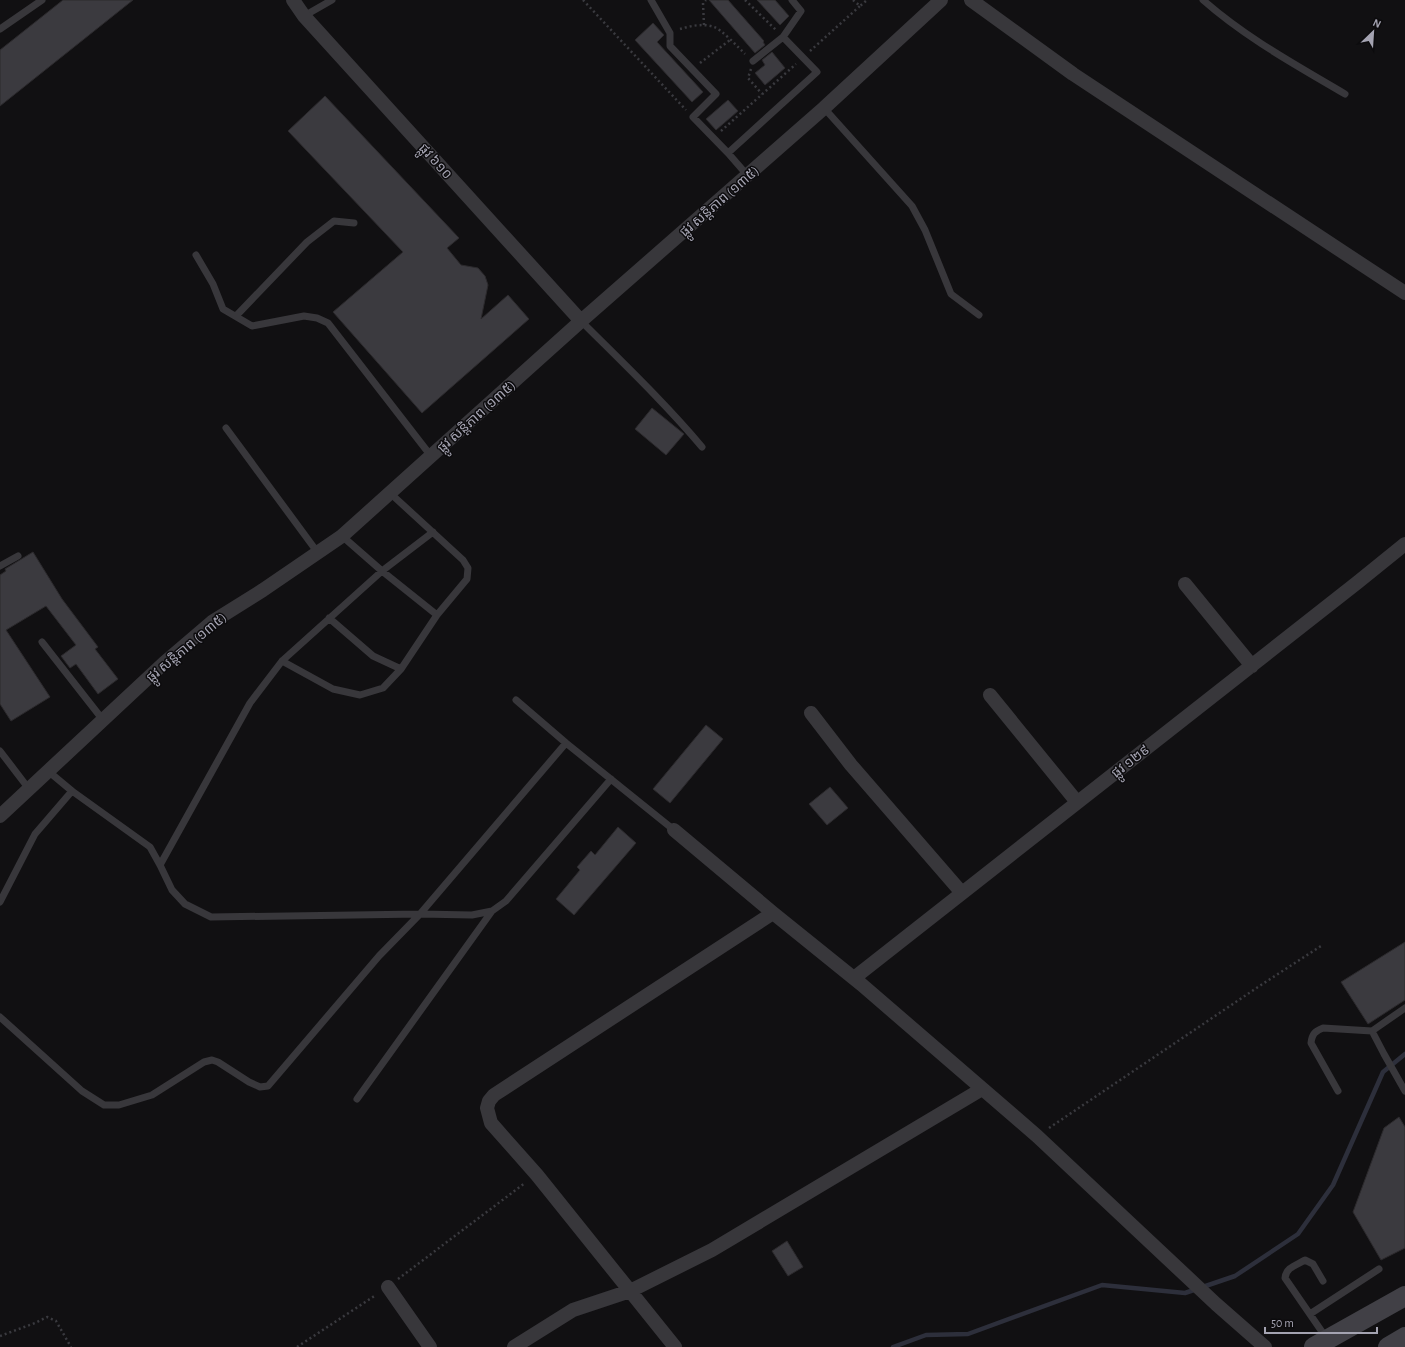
<svg xmlns="http://www.w3.org/2000/svg" width="1405" height="1347" viewBox="0 0 1405 1347" font-family="'Alegreya Sans','Noto Sans Khmer',sans-serif">
<rect width="100%" height="100%" fill="#111012"/>
<g fill="none" stroke-linecap="round" stroke-linejoin="round">
<path stroke="#2d2f3b" stroke-width="4.5" d="M893 1347 926 1335 968 1334 1102 1285 1185 1293 1235 1276 1298 1234 1333 1185 1383 1072 1405 1054"/>
</g>
<path fill="#3b3a3f" stroke="#2c2a2d" d="M63 0H133L0 106V50Z
M709 0H728L764 41 763 42 765 45 755 53Z
M757 0H775L789 16 780 25Z
M653 23 664 35 657 42 703 92 692 102 635 40Z
M772 52 785 68 765 85 755 73 765 65 762 60Z
M325 96 459 238 447 248 461 265 478 268 485 276 488 285 481 319 508 295 529 319 422 413 333 312 403 252 288 131Z
M728 100 738 111 716 130 706 119Z
M652 408 684 434 666 455 635 429Z
M33 552 62 599 98 647 95 649 118 679 98 694 76 664 70 668 61 656 76 645 46 606 6 630 50 697 11 721 0 704V575L6 571 5 569Z
M706 725 723 739 670 803 653 789Z
M830 787 848 808 827 825 809 804Z
M618 827 636 843 574 915 556 899 580 870 577 867 591 851 595 855Z
M1405 942V1000L1368 1024 1341 982Z
M1399 1117 1405 1127V1248L1381 1260 1353 1212 1384 1128Z
M787 1241 803 1267 788 1276 772 1251Z"/>
<g fill="none" stroke-linecap="round" stroke-linejoin="round">
<path stroke="#3a3a3f" stroke-width="2.5" stroke-dasharray="2 3" stroke-linecap="butt" d="M583 0 686 110
M745 0 776 30
M853 0 860 6 867 0
M704 25 703 3 706 0
M680 29C690 26 703 23 714 27 721 29 739 48 745 54
M810 51 860 6
M700 63 730 40
M751 69 748 78 762 94
M721 131 796 64
M1049 1128 1261 985 1321 946
M398 1279 525 1183
M0 1336 35 1323 47 1317 56 1321 71 1347
M297 1347 376 1295"/>
<path stroke="#38373b" stroke-width="7" d="M651 0 670 33V46L716 94 693 117 728 153
M1203 0C1246 38 1296 65 1345 94
M304 16 332 0
M0 29 42 0
M753 61 783 37
M824 108 912 206 925 230 951 294 979 315
M748 176 728 153 817 72 783 37 801 11 792 0
M196 255 213 284 223 309 252 326 304 316 317 318 328 323 431 456
M236 316 307 242 334 221 354 223
M581 321C622 362 665 403 702 447
M226 428 318 553
M342 536 382 571 437 615
M0 566 18 556
M329 618 373 656 401 669 437 615 467 579 468 568 463 560 390 493
M42 642 103 720
M282 661 333 689 360 695 383 688 401 669
M516 700 566 743 674 830
M0 751 29 789
M48 771 72 791 150 847 160 865 172 890 185 904 211 917 420 914 472 915 492 911 506 901 611 779
M160 865 250 703 282 661 382 571 433 532
M0 902 35 834 72 791
M1405 1008 1372 1031 1384 1054 1405 1091
M0 1017 82 1091 104 1105H119L152 1095 204 1062 212 1060 218 1062 249 1082 260 1087 268 1086 379 956 420 914 566 743
M1338 1091 1311 1043C1312 1034 1315 1031 1323 1028L1372 1031
M357 1099 492 911
M1323 1281 1313 1264 1305 1260C1297 1265 1286 1267 1285 1278L1327 1339
M1310 1314 1379 1269"/>
<path stroke="#38373b" stroke-width="14" d="M293 0 304 16 581 321
M971 0 1073 74 1405 293
M1185 584 1252 666
M990 695 1077 802
M811 713 851 765 962 893
M0 816 164 663 212 622 263 590 342 536 581 321 824 108 941 0
M674 830 773 913 861 984 1037 1136 1216 1304 1265 1347
M854 978 1358 582 1405 544
M388 1287 430 1347
M514 1347 573 1310 630 1291 712 1250 982 1089
M675 1347 537 1175 491 1123 487 1108 489 1101 494 1095 773 913"/>
<path stroke="#414046" stroke-width="20" d="M1314 1347 1405 1296
M1388 1347 1405 1337"/>
</g>
<g text-anchor="middle" stroke-width="3" stroke-linejoin="round" paint-order="stroke">
<g font-size="14" fill="#a4a3b1" stroke="#0c0b0d">
<text transform="translate(436 161) rotate(48)" y="5">ផ្លូវ ៦១០</text>
<text transform="translate(719 201) rotate(-41)" y="5">ផ្លូវ សន្តិភាព (១៣៥)</text>
<text transform="translate(476 416) rotate(-42)" y="5">ផ្លូវ សន្តិភាព (១៣៥)</text>
<text transform="translate(186 647) rotate(-40)" y="5">ផ្លូវ សន្តិភាព (១៣៥)</text>
<text transform="translate(1130 761) rotate(-38)" y="5">ផ្លូវ ១២៩</text>
</g>
</g>
<g transform="translate(1373 32) rotate(25)" stroke="#0c0b0d" stroke-width="3" paint-order="stroke">
<path d="M0-3L7 15L0 10L-7 15Z" fill="#a4a3b1"/>
<text y="-6" font-size="11" font-weight="bold" text-anchor="middle" fill="#a4a3b1">N</text>
</g>
<path d="M1265 1327v6h112v-6" fill="none" stroke="#a4a3b1" stroke-width="2"/>
<text x="1271" y="1327" font-size="12" fill="#a4a3b1" stroke="#0c0b0d" stroke-width="3" paint-order="stroke">50 m</text>
</svg>
